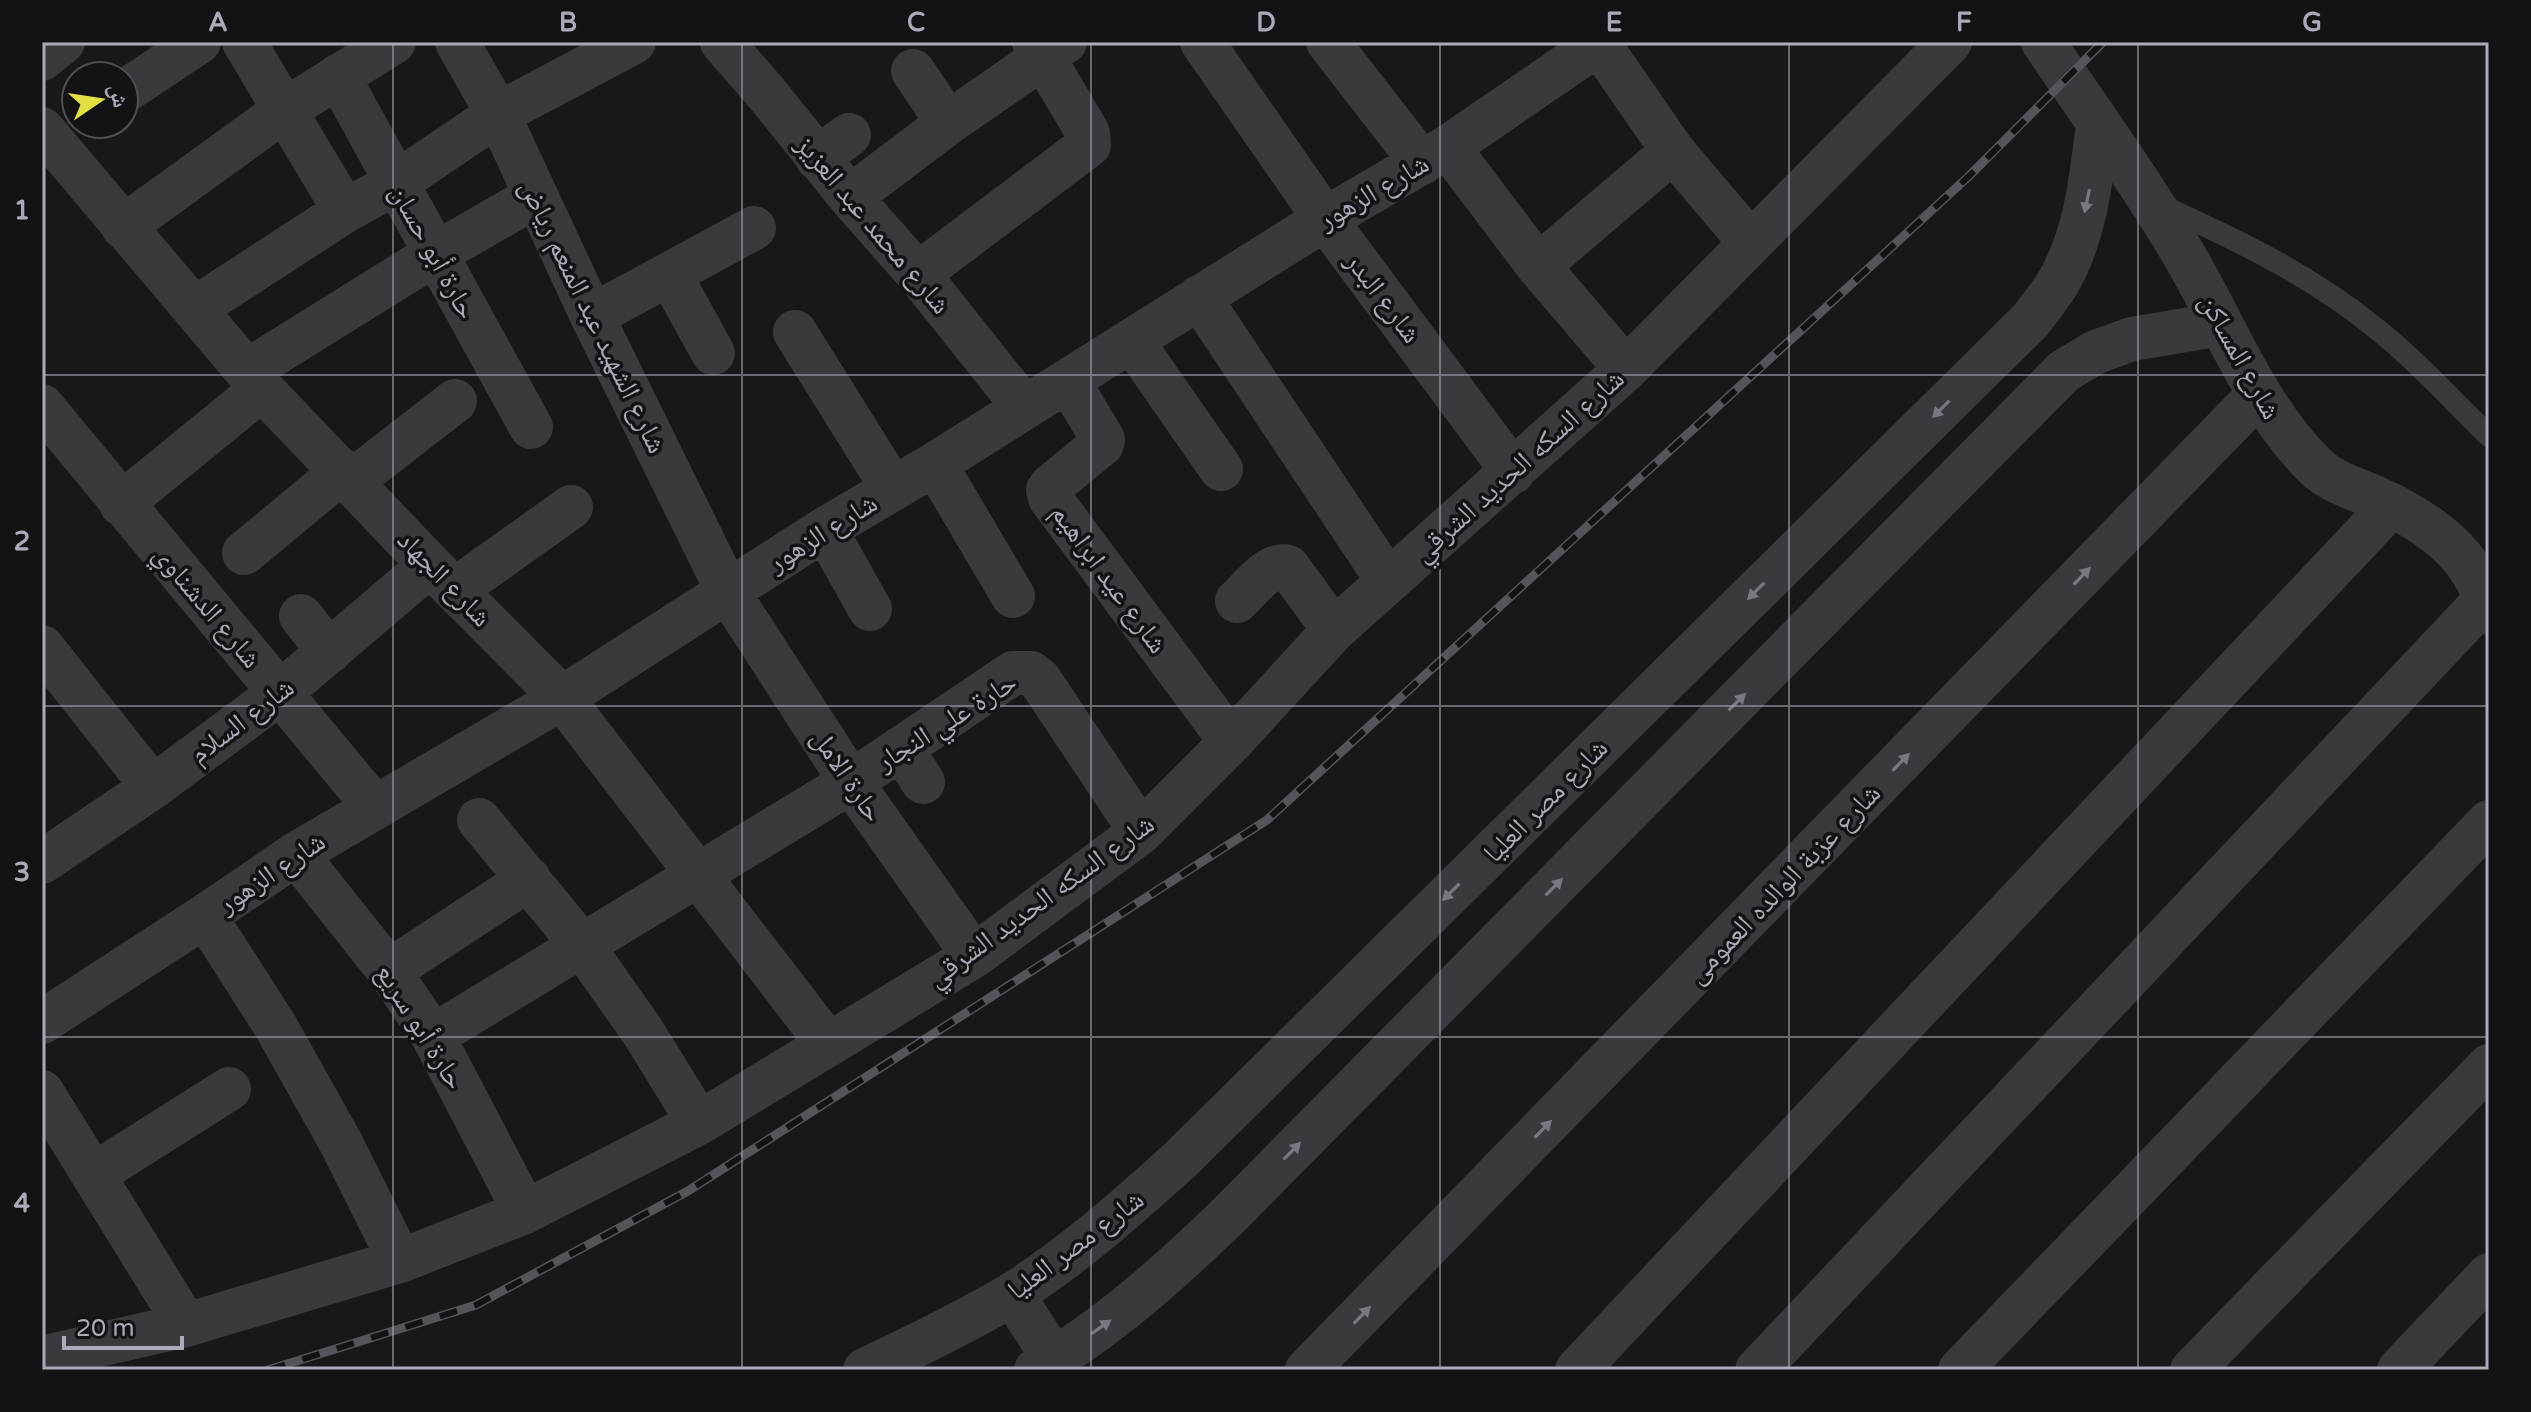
<svg xmlns="http://www.w3.org/2000/svg" width="2531" height="1412" viewBox="0 0 2531 1412" font-family="'Varela Round','Noto Naskh Arabic',sans-serif">
<rect width="100%" height="100%" fill="#181719"/>
<g fill="none" stroke-linecap="round" stroke-linejoin="round">
<path stroke="#3a393e" stroke-width="22" d="M2160 205C2235 239 2309 274 2373 326 2415 359 2451 399 2489 436"/>
<path stroke="#3a393e" stroke-width="44" d="M244 42 345 211
M457 42 498 114 592 316 728 592 851 782 974 956
M722 42 767 94 850 197 918 274 1024 407
M1202 42 1325 219 1513 472
M1328 42 1422 163
M1599 44 1673 151 1750 242
M42 59 63 42
M913 71 948 123
M338 76 531 427
M124 92 199 42
M42 129 262 389 430 565 562 698 828 1044
M1448 147 1538 266 1626 369
M817 158 849 135
M850 197 948 123 1065 42
M123 227 283 111 394 42
M1538 266 1673 151
M918 274 1089 145 1088 133 1034 42
M670 275 713 353
M1199 297 1388 581
M194 309 345 211 396 183 498 114 634 42
M592 316 754 228
M795 332 893 489
M1132 341 1221 469
M247 371 435 254 536 196
M1068 381 1103 439 1102 444 1051 486 1048 490 1050 498 1231 742
M42 406 374 806
M935 464 1013 596
M352 481 455 401
M121 504 262 389
M825 529 870 609
M244 553 343 471
M456 589 571 507
M1237 601C1250 589 1269 562 1288 567L1334 630
M301 616 329 652
M42 647 153 787
M901 748 923 782
M479 820 581 944 643 1032 699 1123
M296 854 389 971 433 1036 525 1212
M42 862 153 787 281 692 430 565
M205 916 276 1027 341 1143 400 1261
M389 971 529 879
M42 1022 205 916 296 854 562 698 825 529 935 464 1325 219 1448 147 1601 42
M433 1036 851 782 1013 673H1031L1039 679 1141 832
M42 1092 186 1325
M93 1175 229 1089
M42 1358 186 1325 400 1261 525 1212 699 1123 974 956 1141 832 1231 742 1334 630 1626 369 1950 42
M1577 1370 2392 505
M1757 1370 2489 596
M1960 1370 2489 822
M2192 1370 2489 1066
M2399 1370 2489 1275"/>
<path stroke="#3a393e" stroke-width="44" d="M2043 42C2091 113 2141 182 2184 255 2227 328 2252 400 2311 462 2328 481 2351 487 2374 497 2427 521 2476 553 2489 613
M1012 1294 1054 1359
M865 1370C914 1347 964 1323 1011 1295 1073 1256 1128 1207 1182 1158L2030 321C2039 309 2048 298 2056 286 2086 237 2091 179 2098 124
M1036 1370C1108 1328 1170 1272 1229 1215L2064 371 2096 352 2132 339 2221 324
M1307 1370 2258 395"/>
<g stroke="#54545b" stroke-width="9">
<path id="rail" d="M268 1370 476 1305 688 1191 1267 820 1968 177 2103 42"/>
</g>
<use href="#rail" stroke="#131214" stroke-width="6" stroke-dasharray="18" stroke-linecap="butt"/>
</g>
<defs><path id="oneway-solid" d="M-6-.8H1V-3.2L6.5 0L1 3.2V.8H-6Z" transform="scale(2)"/></defs>
<g fill="#787881">
<use href="#oneway-solid" transform="translate(2087 201) rotate(102)"/>
<use href="#oneway-solid" transform="translate(1941 409) rotate(135)"/>
<use href="#oneway-solid" transform="translate(2082 576) rotate(-46)"/>
<use href="#oneway-solid" transform="translate(1756 591) rotate(135)"/>
<use href="#oneway-solid" transform="translate(1737 702) rotate(-45)"/>
<use href="#oneway-solid" transform="translate(1901 762) rotate(-46)"/>
<use href="#oneway-solid" transform="translate(1554 887) rotate(-45)"/>
<use href="#oneway-solid" transform="translate(1451 892) rotate(135)"/>
<use href="#oneway-solid" transform="translate(1543 1129) rotate(-46)"/>
<use href="#oneway-solid" transform="translate(1292 1151) rotate(-45)"/>
<use href="#oneway-solid" transform="translate(1362 1315) rotate(-46)"/>
<use href="#oneway-solid" transform="translate(1101 1327) rotate(-35)"/>
</g>
<path fill="none" stroke="#ababb8" stroke-width="2" stroke-opacity="0.55" d="M393 42V1370M742 42V1370M1091 42V1370M1440 42V1370M1789 42V1370M2138 42V1370M42 375H2489M42 706H2489M42 1037H2489"/>
<g text-anchor="middle" stroke-width="7" stroke-linejoin="round" paint-order="stroke">
<g font-size="28" fill="#ababb8" stroke="#131214">
<text transform="translate(1373 191) rotate(-30)" y="10">شارع الزهور</text>
<text transform="translate(874 224) rotate(50)" y="10">شارع محمد عبد العزيز</text>
<text transform="translate(434 251) rotate(61)" y="10">حارة أبو حسان</text>
<text transform="translate(1384 297) rotate(53)" y="10">شارع البدر</text>
<text transform="translate(594 316) rotate(64)" y="10">شارع الشهيد عبد المنعم رياض</text>
<text transform="translate(2241 356) rotate(61)" y="10">شارع المساكن</text>
<text transform="translate(1518 465) rotate(-42)" y="10">شارع السكه الحديد الشرقي</text>
<text transform="translate(822 532) rotate(-32)" y="10">شارع الزهور</text>
<text transform="translate(445 578) rotate(46)" y="10">شارع الجهاد</text>
<text transform="translate(1110 578) rotate(54)" y="10">شارع عيد ابراهيم</text>
<text transform="translate(208 606) rotate(50)" y="10">شارع الدشناوي</text>
<text transform="translate(241 720) rotate(-37)" y="10">شارع السلام</text>
<text transform="translate(946 721) rotate(-32)" y="10">حارة علي النجار</text>
<text transform="translate(848 775) rotate(56)" y="10">حارة الامل</text>
<text transform="translate(1545 800) rotate(-45)" y="10">شارع مصر العليا</text>
<text transform="translate(271 872) rotate(-34)" y="10">شارع الزهور</text>
<text transform="translate(1783 883) rotate(-46)" y="10">شارع عزبة الوالده العمومى</text>
<text transform="translate(1040 900) rotate(-36)" y="10">شارع السكه الحديد الشرقي</text>
<text transform="translate(421 1026) rotate(58)" y="10">حارة أبو سريع</text>
<text transform="translate(1075 1244) rotate(-37)" y="10">شارع مصر العليا</text>
</g>
</g>
<rect width="2531" height="1412" fill="none" stroke="#131214" stroke-width="88"/>
<g transform="translate(100 100) rotate(77)"><circle r="38" fill="#131214" stroke="#504f56" stroke-width="2"/>
<path d="M0-6L14 30L0 20L-14 30Z" fill="#e3e045"/>
<text y="-12" font-size="22" font-weight="bold" text-anchor="middle" fill="#ababb8">ش</text>
</g>
<path d="M64 1336v12h118v-12" fill="none" stroke="#ababb8" stroke-width="4"/>
<text x="76" y="1336" font-size="24" fill="#ababb8" stroke="#131214" stroke-width="6" paint-order="stroke">20 m</text>
<rect x="44" y="44" width="2443" height="1324" fill="none" stroke="#ababb8" stroke-width="3"/>
<g font-size="26" text-anchor="middle" font-weight="bold" fill="#ababb8">
<text x="218" y="31">A</text>
<text x="568" y="31">B</text>
<text x="916" y="31">C</text>
<text x="1266" y="31">D</text>
<text x="1614" y="31">E</text>
<text x="1964" y="31">F</text>
<text x="2312" y="31">G</text>
<text x="22" y="219">1</text>
<text x="22" y="550">2</text>
<text x="22" y="881">3</text>
<text x="22" y="1212">4</text>
</g>
</svg>
